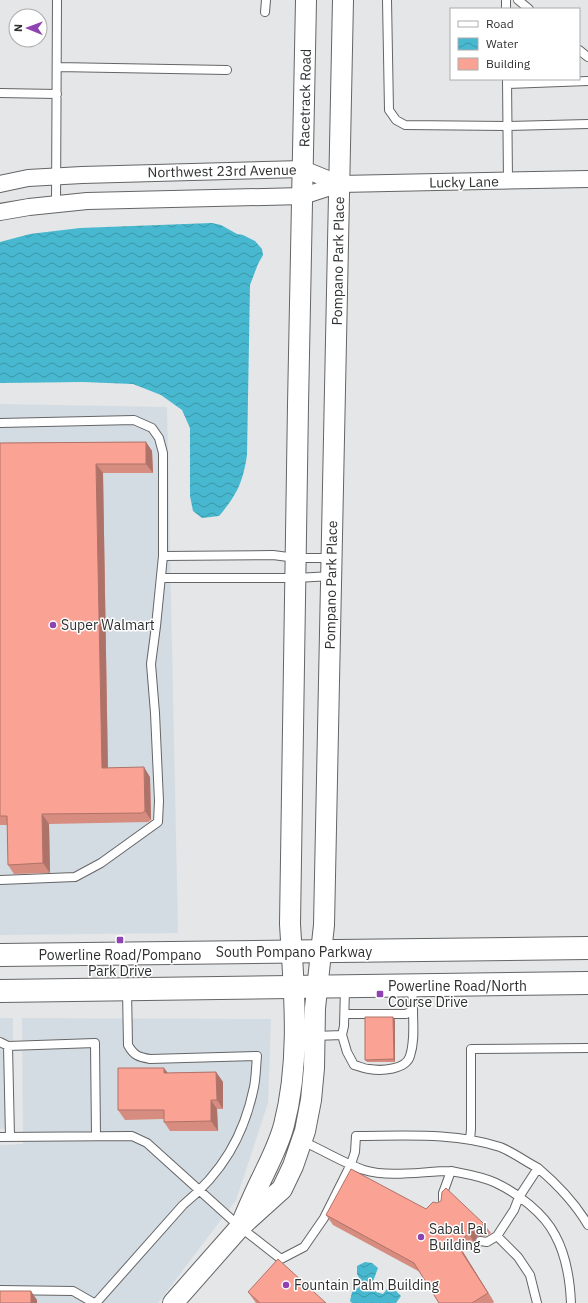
<svg xmlns="http://www.w3.org/2000/svg" width="588" height="1303" viewBox="0 0 588 1303" font-family="'IBM Plex Sans',sans-serif">
<defs>
<pattern id="water-waves" width="16" height="10" patternUnits="userSpaceOnUse"><rect width="16" height="10" fill="#47b8cf"/><path d="M0 5q4-4 8 0t8 0" fill="none" stroke="#3c96a8"/></pattern>
</defs>
<rect width="100%" height="100%" fill="#e4e6e7"/>
<path fill="#d4dce3" d="M0 404 167 407 178 933 0 935Z
M0 1018H13V1128L0 1129Z
M22 1018 271 1019 268 1103 236 1200 158 1303H0V1145L23 1144Z"/>
<path fill="url(#water-waves)" d="M212 223 221 225 237 234 243 235 255 241 262 249 263 255 258 264 250 285 247 455C243 482 237 495 219 516L202 518 193 511 190 496V428L182 410 161 395 133 384 83 382 0 383V242L30 234 80 228Z
M365 1262 372 1263 378 1268 372 1284 376 1292 383 1294 387 1289 396 1291 401 1296 396 1303H352L350 1301 352 1292 359 1287 361 1281 357 1274V1266Z"/>
<g fill="none" stroke-linecap="round" stroke-linejoin="round">
<g stroke="#646567" stroke-width="10">
<path id="service" d="M387 0 389 110 396 120 405 125 507 126 588 124
M506 0V9
M518 0 529 9
M265 12 266 0
M579 50 588 57
M57 67 227 70
M507 79 508 181
M507 84 588 81
M0 93 57 94
M56 204 57 0
M0 423 134 420 152 428 159 438 163 453V556L156 626 151 664 155 713 159 801 158 822 101 863 75 877 0 880
M163 556 273 555 296 558H332
M161 578H296L332 576
M345 1014H406L413 1010 412 986
M342 1035 347 1052 354 1065C359 1066 364 1069 369 1069 381 1071 406 1070 410 1056 415 1041 413 1025 413 1010
M315 1036 342 1035 344 1026 345 988
M0 1042 8 1046
M0 1137 132 1136 147 1143 240 1227 281 1259 304 1247 324 1218 351 1164 355 1152 356 1136C404 1136 454 1132 500 1147 513 1152 526 1162 538 1168
M10 1137 8 1046 95 1043 96 1136
M470 1140 471 1129V1049L588 1048
M302 1141C323 1150 343 1163 364 1170 391 1178 424 1171 451 1171
M443 1200V1193L451 1171C466 1174 482 1176 496 1183 517 1193 544 1213 555 1235 566 1255 570 1280 571 1303
M480 1241 487 1242 497 1236
M0 1290 73 1291 94 1303
M96 1303 183 1205C222 1173 244 1136 254 1087 256 1077 256 1066 257 1056L150 1059C139 1057 134 1056 128 1045L127 990
M537 1303 530 1275 518 1257 497 1236 514 1210 519 1197 538 1168C558 1185 575 1203 588 1225"/>
</g>
<g stroke="#646567" stroke-width="18">
<path id="minor" d="M0 184 28 178 82 175 303 169 340 184
M0 212 29 207 87 201 303 196 340 184 588 179"/>
</g>
<g stroke="#646567" stroke-width="22">
<path id="tertiary" d="M243 1220C249 1206 255 1192 262 1178 270 1161 279 1144 284 1125 301 1059 294 991 290 924L298 405 306 0
M173 1303 240 1227 282 1189 293 1166 305 1131 311 1100 314 1068 315 1008 324 925 343 0"/>
</g>
<g stroke="#646567" stroke-width="24">
<path id="secondary" d="M0 955C196 952 392 951 588 948
M0 991 588 983"/>
</g>
<use href="#service" stroke="#fff" stroke-width="8"/>
<use href="#minor" stroke="#fff" stroke-width="16"/>
<use href="#tertiary" stroke="#fff" stroke-width="20"/>
<use href="#secondary" stroke="#fff" stroke-width="22"/>
</g>
<path fill="#d78c80" d="M146 442 152 451 153 473H103L108 768 150 777 151 820 148 822 49 824 50 873 14 874 8 865 7 825H0V443Z
M393 1017 395 1020V1062H367L365 1060Z
M216 1072 223 1082V1109H217L218 1131H170L164 1122V1119L125 1120 118 1110 168 1073Z
M426 1209 484 1224 491 1233 486 1236H478L475 1240V1244L463 1252 494 1302 493 1303H439L420 1272 333 1225 326 1215Z
M248 1292 326 1303H256Z"/>
<path fill="#af7268" d="M146 442 152 451 153 473 146 464Z
M96 464 103 473 108 777 102 768Z
M144 767 150 777 151 820 145 811Z
M42 814 49 824 50 873 43 863Z
M393 1017 395 1020V1062L394 1059Z
M164 1068 171 1077 164 1073Z
M216 1072 223 1082V1109L217 1100Z
M211 1100 217 1109 218 1131 211 1121Z
M471 1227 478 1236 475 1240V1244L469 1234 468 1230Z
M456 1243 463 1252 494 1302 488 1293Z
M31 1291 37 1300V1303H31Z"/>
<path fill="#faa395" stroke="#af7268" d="M146 442V464H96L102 768 144 767 145 811 142 813 42 814 43 863 8 865 7 816H0V443Z
M365 1017H393L394 1059 365 1060Z
M118 1068H164V1073L216 1072 217 1100H211V1121L164 1122V1110H118Z
M351 1169 426 1209 433 1202 437 1203 441 1201 442 1192 446 1188 484 1224 479 1227H471L468 1230 469 1234 456 1243 488 1293 472 1303H439L414 1263 326 1215Z
M278 1259 326 1303H260L248 1292Z
M0 1291H31V1303H0Z"/>
<g fill="#8f42b2" stroke="#fff" stroke-width="1.5">
<circle cx="53" cy="625" r="4"/>
<rect x="116" y="936" width="8" height="8" rx="2"/>
<rect x="376" y="990" width="8" height="8" rx="2"/>
<circle cx="421" cy="1237" r="4"/>
<circle cx="286" cy="1285" r="4"/>
</g>
<g text-anchor="middle" stroke-width="3" stroke-linejoin="round" paint-order="stroke">
<g font-size="14" fill="#2e2f2f" stroke="#fff">
<text transform="translate(305 98) rotate(-89)" y="5">Racetrack Road</text>
<text transform="translate(222 171) rotate(-1)" y="5">Northwest 23rd Avenue</text>
<text transform="translate(464 182) rotate(-1)" y="5">Lucky Lane</text>
<text transform="translate(338 261) rotate(-89)" y="5">Pompano Park Place</text>
<text transform="translate(331 585) rotate(-89)" y="5">Pompano Park Place</text>
<text x="294" y="957">South Pompano Parkway</text>
</g>
<g font-size="14" fill="#2e2f2f" stroke="#fff" text-anchor="start">
<text x="61" y="630">Super Walmart</text>
<text x="120" y="960" text-anchor="middle">Powerline Road/Pompano<tspan x="120" dy="16">Park Drive</tspan></text>
<text x="388" y="991">Powerline Road/North<tspan x="388" dy="16">Course Drive</tspan></text>
<text x="429" y="1234">Sabal Pal<tspan x="429" dy="16">Building</tspan></text>
<text x="294" y="1290">Fountain Palm Building</text>
</g>
</g>
<rect x="450" y="8" width="130" height="72" fill="#ffffff" stroke="#abacac"/>
<rect x="458" y="21" width="20" height="6" fill="#ffffff" stroke="#abacac"/>
<text x="486" y="28" font-size="12" fill="#2e2f2f">Road</text>
<rect x="458" y="38" width="20" height="12" fill="url(#water-waves)" stroke="#abacac"/>
<text x="486" y="48" font-size="12" fill="#2e2f2f">Water</text>
<rect x="458" y="58" width="20" height="12" fill="#faa395" stroke="#abacac"/>
<text x="486" y="68" font-size="12" fill="#2e2f2f">Building</text>
<g transform="translate(28 28) rotate(271)"><circle r="19" fill="#ffffff" stroke="#abacac"/>
<path d="M0-3L7 15L0 10L-7 15Z" fill="#8f42b2"/>
<text y="-6" font-size="11" font-weight="bold" text-anchor="middle" fill="#2e2f2f">N</text>
</g>
</svg>
